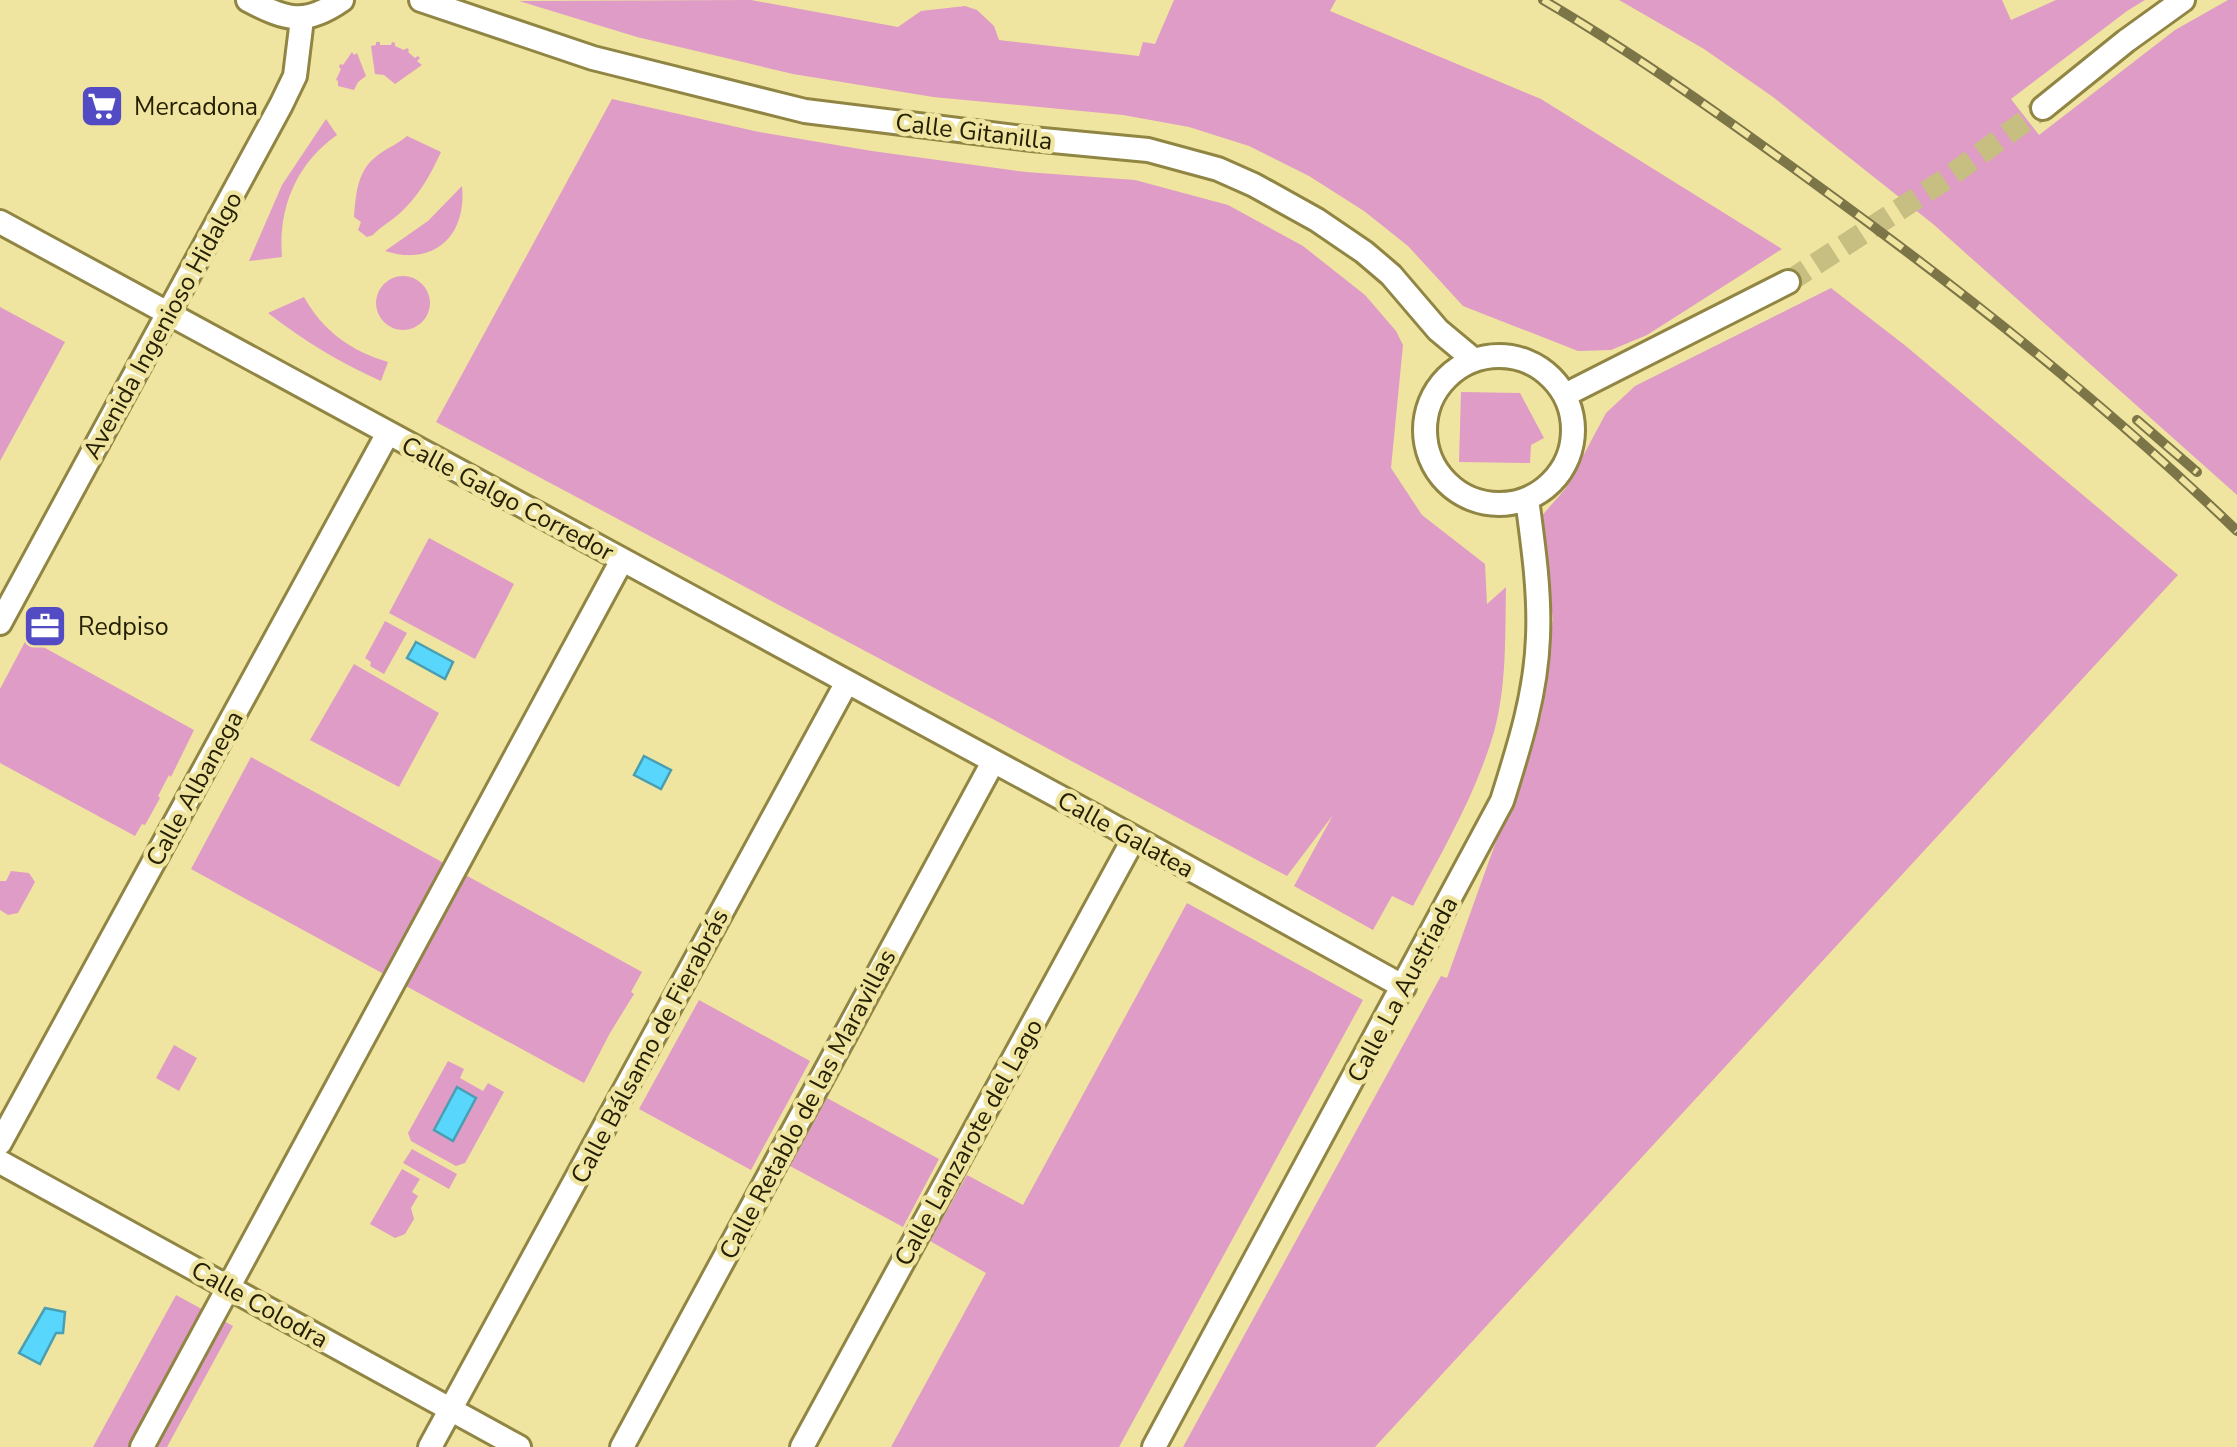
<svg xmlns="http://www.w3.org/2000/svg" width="2237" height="1447" viewBox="0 0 2237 1447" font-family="'Nunito Sans',sans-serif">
<rect width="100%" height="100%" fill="#f0e5a0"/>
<path fill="#de9cc6" d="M751 0 898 27 921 11 965 6 977 10 994 26 999 40 1139 56 1143 42 1155 44 1174 0H1336L1330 11 1541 99 1782 249 1647 335 1611 350 1578 351 1463 306 1408 246 1364 211 1309 176 1249 146 1189 127 1123 115 933 97 793 74 637 37 519 1Z
M1619 0H2002L2011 20 2056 0H2145L2127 11 2011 99 2039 135 2175 30 2228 0H2237V495L1933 224 1773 97 1704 49Z
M376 42H380V45H391L392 42 395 43V46L404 50 407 48 409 50 408 52 415 58 418 56 420 58 417 61 422 65 395 84 384 75 375 74 371 46 376 45Z
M352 52 354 55 357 53 366 76 358 82 354 90 338 86V81L336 80 341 69 339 67 340 64 343 65Z
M612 99 759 132 872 151 1026 172 1135 180 1228 205 1303 246 1365 295 1396 331 1403 345 1391 468 1422 515 1485 564 1487 604 1506 587C1505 635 1507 685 1494 732 1476 794 1443 850 1413 906L1392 896 1373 930 1294 886 1333 815 1287 876 436 422Z
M326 119 337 135C296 164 278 208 282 257L249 261 282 185Z
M407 136 441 152C430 176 418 197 399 214 390 222 380 227 373 235L367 237 358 230 361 222 354 217C356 194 357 170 378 155 387 148 398 144 407 136Z
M462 186C467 235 435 267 385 251L428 221Z
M376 303a27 27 0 1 1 54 0a27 27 0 1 1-54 0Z
M1831 288 1907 347 2178 575 1375 1447H1183L1441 976 1447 978 1541 716 1553 619 1539 519 1566 488 1606 413 1635 386Z
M304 297C323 331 351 351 388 362L381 381C340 363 303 340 268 313Z
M0 307 65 342 0 461Z
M1461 392 1520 393 1544 438 1531 445 1530 463 1459 462Z
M429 538 514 584 475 659 389 613Z
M385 621 407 633 384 674 370 666 371 662 365 658Z
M27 638 194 730 171 777 169 775 158 796 160 798 145 825 142 824 135 836 0 763V689Z
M354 664 439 713 399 787 310 740Z
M251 757 642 972 631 992 634 994 610 1033 584 1083 191 869Z
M11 871 29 873 35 882 18 913 8 915 0 910V881H6Z
M1187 903 1363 1000 1119 1447H891L986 1273 930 1241 967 1175 1023 1205Z
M699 1000 810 1061 751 1170 639 1109Z
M174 1045 197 1058 179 1091 156 1078Z
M448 1061 464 1069 460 1078 483 1091 488 1083 504 1092 465 1163 456 1166 411 1141 408 1133Z
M827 1098 939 1159 903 1227 790 1166Z
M412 1149 457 1174 449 1189 403 1163Z
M402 1169 420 1179 412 1192 418 1196 411 1208 414 1219 405 1234 395 1238 370 1224Z
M176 1295 233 1326 167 1447H93Z"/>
<path fill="#59d6fb" stroke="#499fb1" stroke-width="2.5" d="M416 642 453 662 445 679 407 658Z
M644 756 671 770 661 789 634 775Z
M457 1087 476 1098 453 1141 434 1130Z
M45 1308 65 1312 63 1333H56L40 1364 19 1353Z"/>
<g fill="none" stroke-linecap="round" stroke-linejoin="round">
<path stroke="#c7be81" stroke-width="22" stroke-dasharray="22 11" stroke-linecap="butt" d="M1788 282 1946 179 2043 108"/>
<g stroke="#908543" stroke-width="28">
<path id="street" d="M248 0C286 20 305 26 342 0
M421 0 593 58 805 111 1032 139 1148 150 1218 169 1254 185 1317 220 1364 252 1391 275 1438 330 1474 360
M2043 108 2126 41 2183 0
M0 222 1102 820 1404 987
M1425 430a74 74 0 1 1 148 0a74 74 0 1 1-148 0Z
M1565 395 1788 282
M0 623 281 105 295 76 302 19
M0 1143 388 433
M0 1162 519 1447
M142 1447 622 560
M430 1447 847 682
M622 1447 993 762
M802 1447 1134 838
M1154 1447 1502 801C1519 747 1536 694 1538 637 1540 591 1533 544 1527 499"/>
</g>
<use href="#street" stroke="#fff" stroke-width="22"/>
<g stroke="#7c7547" stroke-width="10">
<path id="rail" d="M1543 0C1637 55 1726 119 1814 183 1962 290 2106 404 2237 531
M2137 420 2197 472"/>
</g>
<use href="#rail" stroke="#f0e5a0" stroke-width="6" stroke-dasharray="19" stroke-linecap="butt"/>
</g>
<defs>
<g id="supermarket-square" transform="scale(2.25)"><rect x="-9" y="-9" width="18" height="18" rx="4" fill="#534bc3" stroke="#f0e5a0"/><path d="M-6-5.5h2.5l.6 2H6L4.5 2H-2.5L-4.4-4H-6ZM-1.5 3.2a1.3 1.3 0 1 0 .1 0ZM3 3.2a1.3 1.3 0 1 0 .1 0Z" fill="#fff"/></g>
<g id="office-square" transform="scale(2.25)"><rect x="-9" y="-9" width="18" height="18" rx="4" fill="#534bc3" stroke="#f0e5a0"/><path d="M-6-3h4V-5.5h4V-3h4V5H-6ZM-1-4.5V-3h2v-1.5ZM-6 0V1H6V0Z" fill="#fff"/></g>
</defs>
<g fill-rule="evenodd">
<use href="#supermarket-square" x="102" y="106"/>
<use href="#office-square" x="45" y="626"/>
</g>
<g text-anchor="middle" stroke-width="9" stroke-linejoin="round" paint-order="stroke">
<g font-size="25" fill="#252004" stroke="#f0e5a0" text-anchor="start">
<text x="134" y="115">Mercadona</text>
<text x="78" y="635">Redpiso</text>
</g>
<g font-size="25" fill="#252004" stroke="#f0e5a0">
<text transform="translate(974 131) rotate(7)" y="9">Calle Gitanilla</text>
<text transform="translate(162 325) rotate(-61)" y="9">Avenida Ingenioso Hidalgo</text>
<text transform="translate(508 498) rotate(28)" y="9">Calle Galgo Corredor</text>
<text transform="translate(194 788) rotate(-61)" y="9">Calle Albanega</text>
<text transform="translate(1126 834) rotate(29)" y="9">Calle Galatea</text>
<text transform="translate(1402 989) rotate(-62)" y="9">Calle La Austriada</text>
<text transform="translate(649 1046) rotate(-62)" y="9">Calle Bálsamo de Fierabrás</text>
<text transform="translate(807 1104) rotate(-62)" y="9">Calle Retablo de las Maravillas</text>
<text transform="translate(968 1142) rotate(-61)" y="9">Calle Lanzarote del Lago</text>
<text transform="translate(260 1304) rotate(29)" y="9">Calle Colodra</text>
</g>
</g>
</svg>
